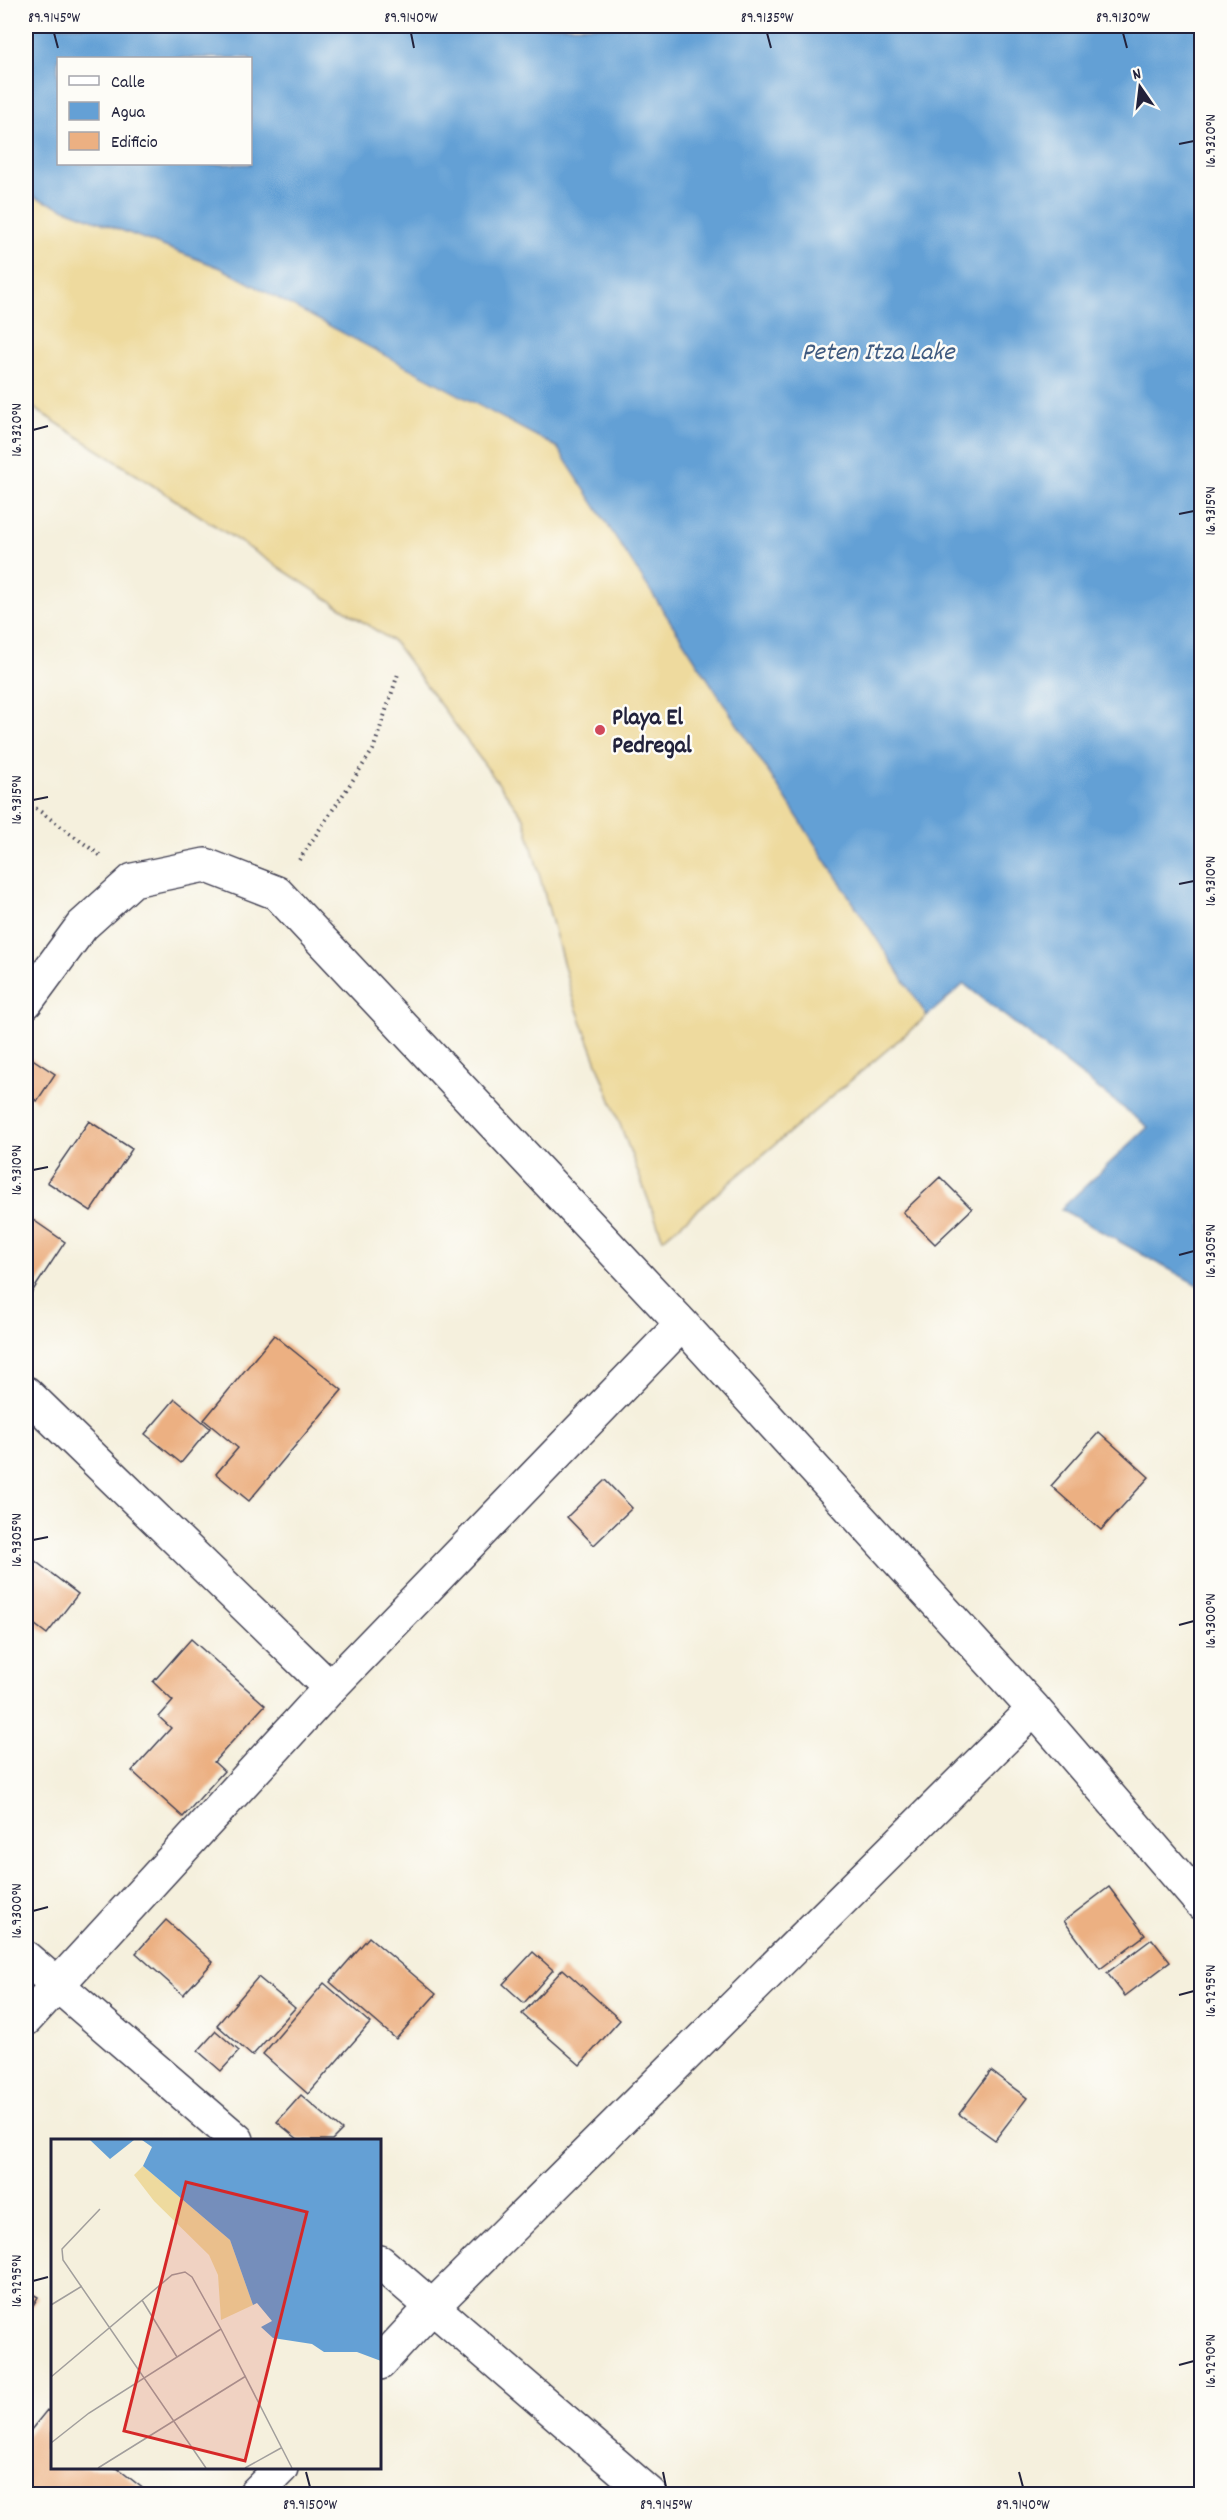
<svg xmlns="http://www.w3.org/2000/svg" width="1227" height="2520" viewBox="0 0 1227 2520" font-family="Dekko,sans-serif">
<rect width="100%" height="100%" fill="#fdfcf7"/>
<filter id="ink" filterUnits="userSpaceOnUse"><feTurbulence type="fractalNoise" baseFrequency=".0167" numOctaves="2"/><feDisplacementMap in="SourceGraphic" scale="12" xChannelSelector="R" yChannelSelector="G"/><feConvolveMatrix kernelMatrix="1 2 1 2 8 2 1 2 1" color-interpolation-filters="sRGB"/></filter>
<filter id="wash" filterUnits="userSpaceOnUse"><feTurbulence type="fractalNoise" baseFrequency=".008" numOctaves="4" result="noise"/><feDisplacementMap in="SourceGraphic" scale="24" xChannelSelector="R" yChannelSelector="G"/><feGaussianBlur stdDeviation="1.35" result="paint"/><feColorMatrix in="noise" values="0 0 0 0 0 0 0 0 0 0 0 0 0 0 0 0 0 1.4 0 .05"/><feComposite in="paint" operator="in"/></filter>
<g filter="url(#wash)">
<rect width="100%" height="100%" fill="#f5f0dd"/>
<path fill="#eeda9e" stroke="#887e6c" stroke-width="1.5" d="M26 194 221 268 557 447 927 1016 663 1239 573 999 524 818 394 642 26 403Z"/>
<path fill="#64a0d5" stroke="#436188" stroke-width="1.5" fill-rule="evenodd" d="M26 26H1201V1287L1061 1209 1148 1127 964 984 927 1016 557 447 221 268 26 194ZM58 58H250V164H58Z"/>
<g id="blocks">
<path fill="#ecb082" d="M31 1058 55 1074 37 1101 26 1094V1067Z
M89 1121 132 1149 91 1211 47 1182Z
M940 1177 972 1209 935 1244 903 1212Z
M26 1215 65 1242 26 1301Z
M274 1335 342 1390 249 1501 216 1474 238 1448 204 1420Z
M175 1399 210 1428 181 1463 145 1434Z
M1099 1432 1149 1477 1101 1530 1051 1486Z
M605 1480 632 1508 594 1545 567 1517Z
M26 1554 78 1594 47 1634 26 1618Z
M191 1639 265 1705 214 1762 224 1771 183 1817 132 1771 171 1728 159 1717 173 1701 153 1682Z
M1109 1887 1145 1935 1100 1969 1064 1921Z
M166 1920 213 1962 183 1995 136 1953Z
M369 1937 436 1994 396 2039 330 1982Z
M1152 1939 1170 1962 1125 1996 1107 1973Z
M533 1952 553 1970 524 2003 503 1984Z
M563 1969 620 2020 580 2065 522 2014Z
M258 1977 295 2008 252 2056 217 2025Z
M324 1983 370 2023 308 2094 263 2054Z
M216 2031 239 2051 221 2071 198 2051Z
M991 2071 1027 2098 995 2140 959 2114Z
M301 2095 342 2130 332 2140H299L277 2122Z
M26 2290 38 2297 26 2317Z
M47 2410 52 2414V2468H117L150 2494H26V2436Z"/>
</g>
</g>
<g filter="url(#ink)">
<use href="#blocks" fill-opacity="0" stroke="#424153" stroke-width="1.5"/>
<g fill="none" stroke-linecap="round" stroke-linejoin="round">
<g stroke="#424153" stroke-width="36">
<path id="street" d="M26 1002 82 926 133 880 205 865 277 893 682 1324 1034 1709 1202 1904
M26 1393 330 1688
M26 1958 237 2140
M26 2019 330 1688 682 1324
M380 2262 650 2494
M380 2363 432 2307 1034 1709
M255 2494 281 2468"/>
</g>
<path stroke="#424153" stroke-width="4" stroke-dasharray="1.5 4.5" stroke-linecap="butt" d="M26 801 101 856
M299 860 373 750 398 674"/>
<use href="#street" stroke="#fff" stroke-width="33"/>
</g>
</g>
<path fill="none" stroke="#22223b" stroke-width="2" d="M54 33 58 48M411 33 414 48M767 33 771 48M1123 33 1127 48M1179 144 1194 141M33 430 48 426M1179 514 1194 511M33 800 48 797M1179 884 1194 881M33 1170 48 1167M1179 1255 1194 1251M33 1540 48 1537M1179 1625 1194 1621M33 1911 48 1907M1179 1995 1194 1991M33 2281 48 2277M1179 2365 1194 2361M306 2472 310 2487M663 2472 666 2487M1019 2472 1023 2487"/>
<circle fill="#d1495b" stroke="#fdfcf7" stroke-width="2" cx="600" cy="730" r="6"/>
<g text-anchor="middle" stroke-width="5" stroke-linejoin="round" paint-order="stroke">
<g font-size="24" font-weight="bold" fill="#22223b" stroke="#fdfcf7" text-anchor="start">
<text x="612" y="724">Playa El<tspan x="612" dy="28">Pedregal</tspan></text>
</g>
<g font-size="26" font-style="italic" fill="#405b80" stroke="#fdfcf7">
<text x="878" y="359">Peten Itza Lake</text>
</g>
</g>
<g transform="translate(51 2139)">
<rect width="330" height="330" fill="#f5f0dd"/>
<path d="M92 27 179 101 202 166 170 181 167 136 158 116 103 62 83 36Z" fill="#eeda9e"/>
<path d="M39 1H83L59 20ZM91 1H330V222L306 213H273L261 205 222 199 210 188 221 182 206 164 202 166 179 101 92 27 101 8Z" fill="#64a0d5"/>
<path fill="none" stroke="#a19e9c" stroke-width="1.5" d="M49 70 11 110 12 121 155 329M91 161 126 218M0 166 31 147M0 238 121 136 134 133 141 138 170 190 241 329M0 304 38 274 170 190M47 329 195 237M194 329 230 309"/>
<path fill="#d62828" fill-opacity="0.15" stroke="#d62828" stroke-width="3" d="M135 43 256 73 194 322 73 292Z"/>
<rect width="330" height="330" fill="none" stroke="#22223b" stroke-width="3"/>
</g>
<rect width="1227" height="2520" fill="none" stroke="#fdfcf7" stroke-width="66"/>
<rect x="57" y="57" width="195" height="108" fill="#fdfcf7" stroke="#a5a5ac" stroke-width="1.5"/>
<rect x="69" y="76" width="30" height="9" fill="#ffffff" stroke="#a5a5ac" stroke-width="1.5"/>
<text x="111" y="87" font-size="18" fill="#22223b">Calle</text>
<rect x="69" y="102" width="30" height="18" fill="#64a0d5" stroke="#a5a5ac" stroke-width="1.5"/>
<text x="111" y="117" font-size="18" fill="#22223b">Agua</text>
<rect x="69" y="132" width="30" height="18" fill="#ecb082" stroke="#a5a5ac" stroke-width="1.5"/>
<text x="111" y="147" font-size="18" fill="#22223b">Edificio</text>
<g transform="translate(1140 87) rotate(346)" stroke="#fdfcf7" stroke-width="4.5" paint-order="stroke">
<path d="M0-4.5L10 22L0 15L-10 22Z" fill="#22223b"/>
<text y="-9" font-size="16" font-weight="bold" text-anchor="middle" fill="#22223b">N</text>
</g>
<rect x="33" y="33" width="1161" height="2454" fill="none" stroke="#22223b" stroke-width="2"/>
<g font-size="15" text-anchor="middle" fill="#22223b">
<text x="54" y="22">89.9145°W</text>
<text x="411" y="22">89.9140°W</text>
<text x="767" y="22">89.9135°W</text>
<text x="1123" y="22">89.9130°W</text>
<text transform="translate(1210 141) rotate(-90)" y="5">16.9320°N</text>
<text transform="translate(16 430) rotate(-90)" y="5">16.9320°N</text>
<text transform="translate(1210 511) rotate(-90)" y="5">16.9315°N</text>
<text transform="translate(16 800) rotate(-90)" y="5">16.9315°N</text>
<text transform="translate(1210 881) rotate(-90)" y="5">16.9310°N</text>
<text transform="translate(16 1170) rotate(-90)" y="5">16.9310°N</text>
<text transform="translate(1210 1251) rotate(-90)" y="5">16.9305°N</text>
<text transform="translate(16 1540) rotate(-90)" y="5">16.9305°N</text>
<text transform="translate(1210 1621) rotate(-90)" y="5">16.9300°N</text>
<text transform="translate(16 1911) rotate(-90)" y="5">16.9300°N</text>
<text transform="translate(1210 1991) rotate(-90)" y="5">16.9295°N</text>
<text transform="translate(16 2281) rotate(-90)" y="5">16.9295°N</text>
<text transform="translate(1210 2361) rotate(-90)" y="5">16.9290°N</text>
<text x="310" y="2509">89.9150°W</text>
<text x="666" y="2509">89.9145°W</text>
<text x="1023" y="2509">89.9140°W</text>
</g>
</svg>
